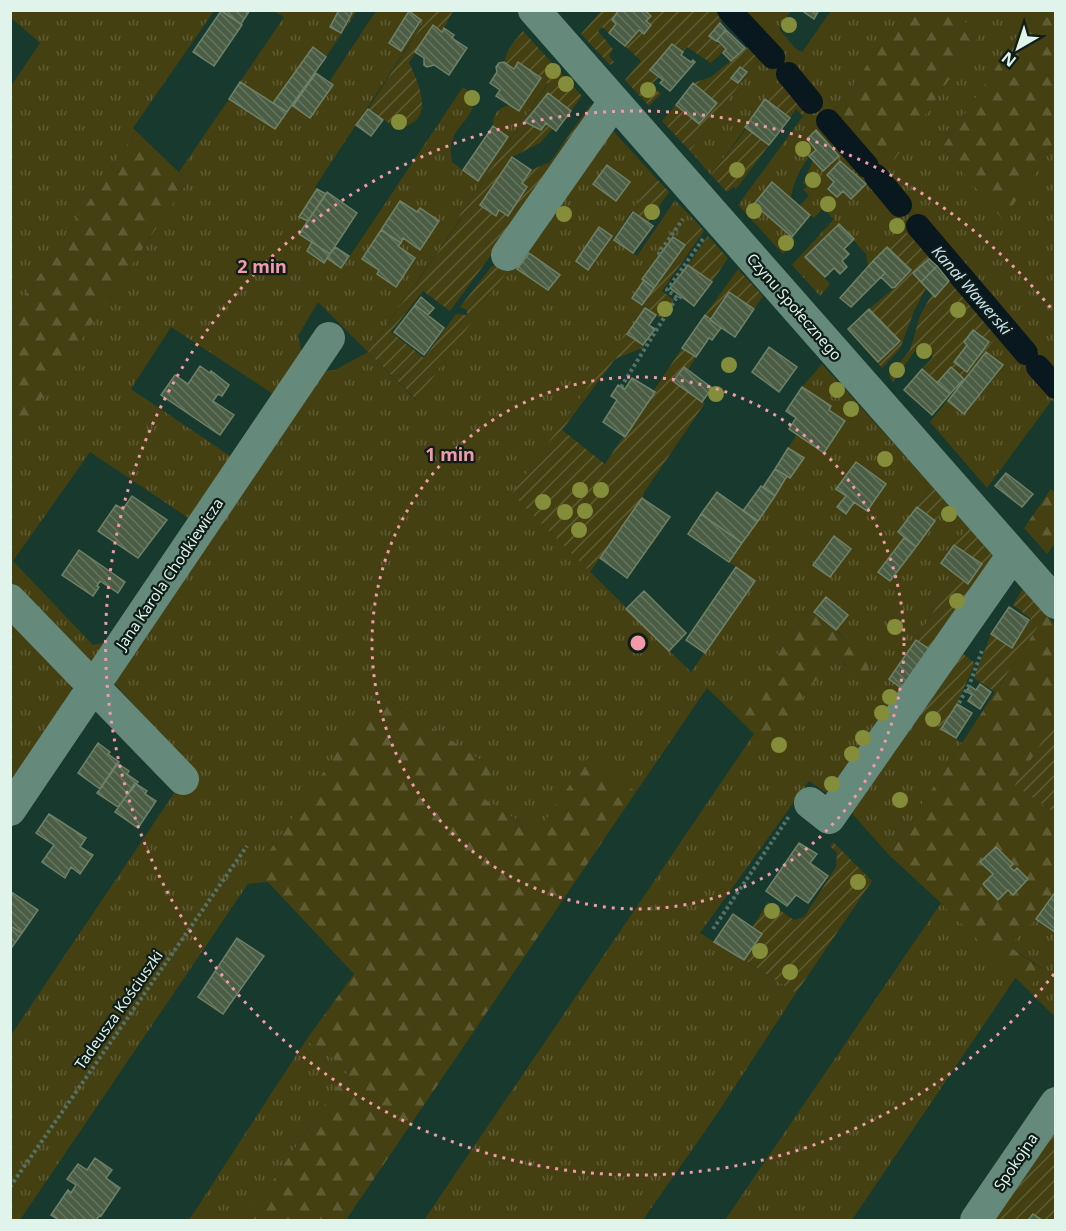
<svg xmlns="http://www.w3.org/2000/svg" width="1066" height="1231" viewBox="0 0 1066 1231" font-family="'Noto Sans',sans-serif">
<defs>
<pattern id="grass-tufts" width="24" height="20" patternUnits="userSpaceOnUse" patternTransform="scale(1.5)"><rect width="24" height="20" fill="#444011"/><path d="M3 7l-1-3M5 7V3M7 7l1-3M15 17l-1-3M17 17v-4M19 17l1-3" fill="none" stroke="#5f5c34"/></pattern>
<pattern id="forest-firs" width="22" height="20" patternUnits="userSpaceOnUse" patternTransform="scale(1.5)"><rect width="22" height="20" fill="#444011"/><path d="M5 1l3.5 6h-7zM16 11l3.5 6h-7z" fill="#5f5c34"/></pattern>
<pattern id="garden-furrows" width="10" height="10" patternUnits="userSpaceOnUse" patternTransform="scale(1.5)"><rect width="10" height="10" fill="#444011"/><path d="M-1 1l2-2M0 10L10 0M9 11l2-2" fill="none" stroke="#5f5c34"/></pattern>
<pattern id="building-back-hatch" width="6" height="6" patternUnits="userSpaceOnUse" patternTransform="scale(1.5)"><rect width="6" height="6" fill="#4b5d44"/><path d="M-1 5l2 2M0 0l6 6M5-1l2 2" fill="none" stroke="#65755f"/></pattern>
</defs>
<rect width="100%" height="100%" fill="#17392e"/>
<path fill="url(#grass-tufts)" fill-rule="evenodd" d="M10 11H214L133 128 136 131 11 317V86L40 43 11 18Z
M274 11H357L326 57 313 47 273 103 240 82 284 17Z
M376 11H431L315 187 317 189 300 217 308 221 312 242 307 251 324 263 327 258 342 268 463 87C489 104 460 121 453 138 449 146 451 153 452 162L478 181 508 138 493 126C492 115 498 108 509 105L519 111 541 78 548 83 459 216 461 218 368 352 416 400 607 124 655 177 613 239 637 256 675 200 699 225 685 245 673 237 643 279 644 280 632 298 645 308 512 494 691 672 755 581 729 562 787 476 790 478 803 458 788 448 797 434 824 453 845 422 829 410 831 406 802 387 822 364 932 486 898 532 904 538 878 572 890 581 948 504 968 527 941 563 956 575 916 640 889 679 904 690 832 797 809 781 700 933 796 993 717 1114 643 1220H424L754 734 766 746 838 650 846 667V640L836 630 848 615 814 612 811 608 734 714 707 688 636 792 588 759 537 833 477 794 494 769 378 692 20 1220H11V1035L191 768 113 682 323 371 335 370 368 352 318 302 298 336 302 354 273 394 171 327 131 389 233 458 190 519 90 452 13 561 93 645 110 641 99 658 83 664 11 584V444L188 181 179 172 229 99 275 128 293 106 310 118 333 85 329 82Z
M720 11H791L779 29 795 48 802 52 831 11H905L832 115 981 33 949 11H1034L942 148 1003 219 1055 143V403L1052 400 987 488 930 422 998 335 938 265 905 231 868 266 866 254 839 224 805 257 830 284 820 296 792 265 834 219 823 208 814 218 800 206 809 195 803 190 807 187 803 183 813 161 823 171 839 156 816 130 807 139 816 150C803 161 794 180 791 197 788 209 792 224 792 237L795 240 783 254 738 205 806 112 780 81 711 175 690 151 760 57ZM840 161 865 184 851 199 827 175Z
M11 616 71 679 72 695 11 786Z
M915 712 962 743 889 855 849 810Z
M941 903 1016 977 852 1220H725Z
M1036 919 1055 932V1017L1028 990 1042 968 1010 947 1018 936Z
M306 1040 349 1069 246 1220H189Z"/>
<path fill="url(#forest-firs)" d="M905 11H949L981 33 884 175 832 115Z
M1034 11H1055V143L1003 220 942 148Z
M136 131 188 181 11 444V317Z
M1051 489 1055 493V543L1047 554 1024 528Z
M811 608 846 640 852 632C866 646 871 661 867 680L862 683 854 680 838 651 766 746 734 714Z
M1046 614 1055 625V721L1016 785 1055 813 1056 932 1036 919 1018 936 1010 947 1042 969 1028 990 941 903 889 855Z
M378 692 494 769 477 794 537 833 588 758 636 792 346 1220H246L349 1069 306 1040 354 974 268 882 247 884Z"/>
<path fill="url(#garden-furrows)" d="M431 11H453L442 32 432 26 409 63C421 87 436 124 396 128L368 109Z
M601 11H619L612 20 616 24 609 33 602 27 598 31 613 49 609 56 614 62 610 65 581 34Z
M644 11H720L725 17 709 36 726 49 711 63 687 47 683 52 672 44 651 70 659 77 651 85 661 94 649 106 625 80 641 61 625 46 639 30 651 25 646 21 650 15Z
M523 31 582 96 571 111 548 93 525 122 541 129 546 123 553 128 540 143 512 157 480 205 495 215 499 210 508 215 527 187 522 183 531 170 550 162 590 105 596 112 450 311 423 291 391 332 424 358 456 314 467 315V310L460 307 491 267 510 257 514 261 417 400 368 352 461 219 459 216 548 84 519 63 514 69 504 62 509 48Z
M750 45 760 57 690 151 662 121 676 105 700 124 717 103 693 83 711 77Z
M780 80 807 112 803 116 796 109 790 118 765 99Z
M747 128 769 145 736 189 733 187 727 192 711 175Z
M655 177 669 192 648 222 632 211Z
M699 225 704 231 662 291 674 300 662 319 642 305Z
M905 231 938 265 998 335 964 379 951 367 937 383 922 369 933 357 919 345 893 382 889 376 910 350 920 316 932 294 935 296 949 281 937 267 914 273 926 288 914 311 900 349 882 368 847 329 878 362 900 341 869 309 895 287 911 270 887 247Z
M708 236 728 258 712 282 688 265Z
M738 269 763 296 754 309 729 293 711 319 705 315Z
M626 333 643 345 642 348 615 359 562 430 605 464 682 348 696 357 688 370 683 367 673 381 705 403 645 491 642 498 590 572 512 494Z
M932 486 948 504 935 521 917 507Z
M968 527 996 558 932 651 916 640 956 575 968 583 982 565 954 545Z
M1023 588 1046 614 995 692 974 678 991 634 1012 647 1031 619 1013 605Z
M957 649 975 663 957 704 941 729 915 712Z
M1055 721V813L1015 785Z
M833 842 872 881 796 993 744 960 762 935 752 928 768 902 794 920 804 917 836 867 837 853 830 846Z
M1055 1128V1220H1042L1033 1214 1028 1220H992Z"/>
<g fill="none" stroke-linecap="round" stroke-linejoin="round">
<path stroke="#09171f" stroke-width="24" d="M729 10 773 57
M788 74 811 102
M828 121 867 166
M876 176 900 205
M918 226 1026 353
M1038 367 1056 387"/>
</g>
<path fill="url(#building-back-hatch)" stroke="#6f8268" stroke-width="1.5" d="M221 10H250L241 24Z
M339 10H348L352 13 341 33 330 27Z
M619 10H644L651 16 646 21 651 25 644 34 639 30 625 46 609 33 616 24 612 20Z
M801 10H819L814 19Z
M221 11 242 25 214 66 193 52Z
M409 11 421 20 401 51 389 43Z
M720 23 726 30 716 41 709 36Z
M433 25 442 32 444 28 454 35 452 38 467 48 449 75 434 65 427 67 424 65V58L415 52Z
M726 30 745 48 731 61 723 53 726 49 717 40Z
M672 44 683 52 681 55 691 62 693 60 695 62 670 91 660 83 663 80 650 70Z
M313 47 326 57 287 112 273 103Z
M504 62 514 69 518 62 541 78 519 111 496 96 500 90 490 83 497 72 496 67 499 63Z
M740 67 747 72 738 83 731 78Z
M316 73 333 85 310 118 293 106Z
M240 82 287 112 275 129 229 99Z
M693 83 717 103 699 124 676 105Z
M548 93 571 111 556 131 546 123 541 130 525 122Z
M765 99 790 118 769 145 745 127Z
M368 109 383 120 371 136 356 125Z
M493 126 508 137 478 181 463 170Z
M816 130 839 156 823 171 809 156 816 150 807 139Z
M512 157 531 170 522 183 527 187 508 216 499 210 496 216 480 205Z
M840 161 866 184 851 199 843 191 837 197 828 189 834 182 827 175Z
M607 165 630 182 616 201 593 184Z
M772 182 810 215 792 237 754 204Z
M317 189 326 194 308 221 299 217Z
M327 192 357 213 330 254 299 234Z
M400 201 417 212 420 208 439 221 420 250 403 238 401 243 381 230Z
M633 212 653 226 633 253 614 240Z
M839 224 854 239 844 249 849 254 842 261 847 267 840 274 834 268 825 277 805 257Z
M599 227 612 236 588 270 576 261Z
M381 230 401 243 398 246 415 258 396 287 377 274 379 270 362 259Z
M673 237 685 245 654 288 642 279Z
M312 242 330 254 324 263 307 251Z
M335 247 349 256 341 268 327 258Z
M887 247 911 270 895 287 892 288 881 277 885 273 873 261Z
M529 253 560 275 548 290 517 269Z
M929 259 937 266 921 282 913 273Z
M873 261 885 273 851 307 840 298Z
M688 265 712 282 694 306 670 288Z
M937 266 949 281 935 297 921 282Z
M644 280 654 288 642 305 632 298Z
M729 292 754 309 735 337 710 320Z
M421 297 434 308 428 315 415 305Z
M415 305 444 328 424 355 394 332Z
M645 308 656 315 649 325 655 329 643 345 627 334Z
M869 309 900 341 878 362 848 329Z
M705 315 721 328 712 340 709 338 696 357 682 348Z
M973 330 989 342 967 372 954 362 967 345 964 342Z
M769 347 797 367 779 392 752 372Z
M986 352 1003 365 964 414 948 401Z
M200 366 210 373 211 371 229 385 222 396 218 394 213 401 234 415 220 435 161 395 175 375 188 384Z
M684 367 712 388 702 402 673 381Z
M951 367 964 379 950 394 937 383Z
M922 369 950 394 932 415 904 390Z
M632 378 655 392 625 437 603 422 617 400 611 396 618 385 625 389Z
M802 387 831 406 829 410 845 421 824 453 789 429 796 418 786 411Z
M788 448 804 458 790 478 775 469Z
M856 462 886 484 867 511 854 502 846 514 837 507 846 496 836 489Z
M775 469 787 476 775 496 763 487Z
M1006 473 1033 494 1022 507 995 486Z
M761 486 775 496 758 521 743 511Z
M717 492 758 521 742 543 701 514Z
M132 496 167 520 138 558 98 531 116 505 123 509Z
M642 498 670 517 627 578 600 558Z
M917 507 935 521 916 547 898 532Z
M701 514 742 543 729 562 688 534Z
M834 536 851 549 830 577 813 565Z
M904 538 916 547 890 581 878 572Z
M954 545 982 564 968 584 941 563Z
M79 550 125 582 118 593 100 581 97 586 99 587 93 596 62 575Z
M736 567 755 581 705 653 686 640Z
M644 591 686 633 669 651 626 609Z
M826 597 848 615 836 630 814 612Z
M1009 607 1029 620 1012 648 991 634Z
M916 640 932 651 904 690 889 679Z
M980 684 991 692 980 709 968 701 972 695 966 691 970 686 976 690Z
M957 704 972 713 956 738 941 729Z
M98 743 110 752 108 754 119 762 100 789 78 773Z
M117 763 129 771 127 774 138 782 118 807 97 793Z
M135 783 147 791 145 794 156 801 138 828 115 812Z
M49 814 86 838 80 847 93 855 80 874 71 867 65 878 42 862 54 845 36 833Z
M799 843 817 854 810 863 828 876 808 903 796 895 787 906 766 891Z
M996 847 1013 864 1010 867 1014 871 1017 868 1028 879 1013 895 1008 890 998 900 983 884 993 874 980 862Z
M10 891 38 910 22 933 10 926Z
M1056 891V931L1055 932 1036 919Z
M733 914 762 934 744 960 714 942Z
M10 926 22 933 10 950Z
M237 938 264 956 223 1014 198 997Z
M95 1158 112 1170 106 1178 120 1188 101 1216 100 1215 96 1220H59L51 1215 68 1190 71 1193 76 1185 67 1179 78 1164 87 1170Z
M1033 1214 1042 1220H1028Z"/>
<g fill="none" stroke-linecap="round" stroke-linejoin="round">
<path stroke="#547268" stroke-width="4" stroke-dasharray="3 3" stroke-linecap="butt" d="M660 255 659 253 683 219
M681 296 679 299 667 290 703 239
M621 387 677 297
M959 703 970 683 983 648
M713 929 790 815
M10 1187 247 846"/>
<path stroke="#65897b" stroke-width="32" d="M534 10 1056 603
M507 255 614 102
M10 600 183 779
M810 803 829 818 1012 556
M10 810 329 338
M976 1220 1056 1103"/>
</g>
<g fill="#848d39">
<circle cx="789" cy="25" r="8"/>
<circle cx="553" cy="71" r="8"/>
<circle cx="566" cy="84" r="8"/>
<circle cx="648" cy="90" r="8"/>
<circle cx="472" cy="98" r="8"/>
<circle cx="399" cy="122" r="8"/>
<circle cx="803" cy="149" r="8"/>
<circle cx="737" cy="170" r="8"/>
<circle cx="813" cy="180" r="8"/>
<circle cx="828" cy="204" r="8"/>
<circle cx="754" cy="211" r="8"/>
<circle cx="652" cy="212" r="8"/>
<circle cx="564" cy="214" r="8"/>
<circle cx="897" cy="226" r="8"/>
<circle cx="786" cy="243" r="8"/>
<circle cx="665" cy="309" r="8"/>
<circle cx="958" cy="310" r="8"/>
<circle cx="924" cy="351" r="8"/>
<circle cx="729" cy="365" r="8"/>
<circle cx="897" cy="370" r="8"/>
<circle cx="837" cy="390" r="8"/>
<circle cx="716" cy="394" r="8"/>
<circle cx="851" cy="409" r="8"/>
<circle cx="885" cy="459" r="8"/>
<circle cx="580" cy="490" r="8"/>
<circle cx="601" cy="490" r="8"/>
<circle cx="543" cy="502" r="8"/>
<circle cx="585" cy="511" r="8"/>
<circle cx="565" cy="512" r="8"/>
<circle cx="949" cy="514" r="8"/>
<circle cx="579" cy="530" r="8"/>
<circle cx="957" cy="601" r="8"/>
<circle cx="895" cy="627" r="8"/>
<circle cx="890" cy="697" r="8"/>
<circle cx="882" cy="713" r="8"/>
<circle cx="933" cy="719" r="8"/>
<circle cx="863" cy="738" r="8"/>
<circle cx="779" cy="745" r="8"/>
<circle cx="852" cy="754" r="8"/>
<circle cx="832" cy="784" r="8"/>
<circle cx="900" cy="800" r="8"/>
<circle cx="858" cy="882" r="8"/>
<circle cx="772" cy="911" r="8"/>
<circle cx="760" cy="951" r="8"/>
<circle cx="790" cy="972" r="8"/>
</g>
<g fill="none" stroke="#f39aa9" stroke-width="3" stroke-dasharray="3 6">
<circle cx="638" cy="643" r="266"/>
<path d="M1054 974A532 532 0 1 1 1054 312"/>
</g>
<g text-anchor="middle" stroke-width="4.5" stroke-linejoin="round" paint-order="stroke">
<g font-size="15" fill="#e1f4ec" stroke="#0f1d18">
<text transform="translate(794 307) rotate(49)" y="5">Czynu Społecznego</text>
<text transform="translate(170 574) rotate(-56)" y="5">Jana Karola Chodkiewicza</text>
<text transform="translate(119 1010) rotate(-55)" y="5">Tadeusza Kościuszki</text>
<text transform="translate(1016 1162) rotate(-56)" y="5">Spokojna</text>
</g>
<g font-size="16" font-style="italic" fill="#c8dfed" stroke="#0f1d18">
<text transform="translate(972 290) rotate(49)" y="6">Kanał Wawerski</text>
</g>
</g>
<circle cx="638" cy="643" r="9" fill="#f39aa9" stroke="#0f1d18" stroke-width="3"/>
<g font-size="18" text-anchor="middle" font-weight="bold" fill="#f39aa9" stroke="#0f1d18" stroke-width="4.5" stroke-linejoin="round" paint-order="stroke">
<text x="262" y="273">2 min</text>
<text x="450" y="461">1 min</text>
</g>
<rect width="1066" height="1231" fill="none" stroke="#e1f4ec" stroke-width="24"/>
<g transform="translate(1018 48) rotate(219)" stroke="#0f1d18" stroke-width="4.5" paint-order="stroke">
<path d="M0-4.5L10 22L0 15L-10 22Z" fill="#e1f4ec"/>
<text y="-9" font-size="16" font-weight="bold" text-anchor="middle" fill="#e1f4ec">N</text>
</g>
</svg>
